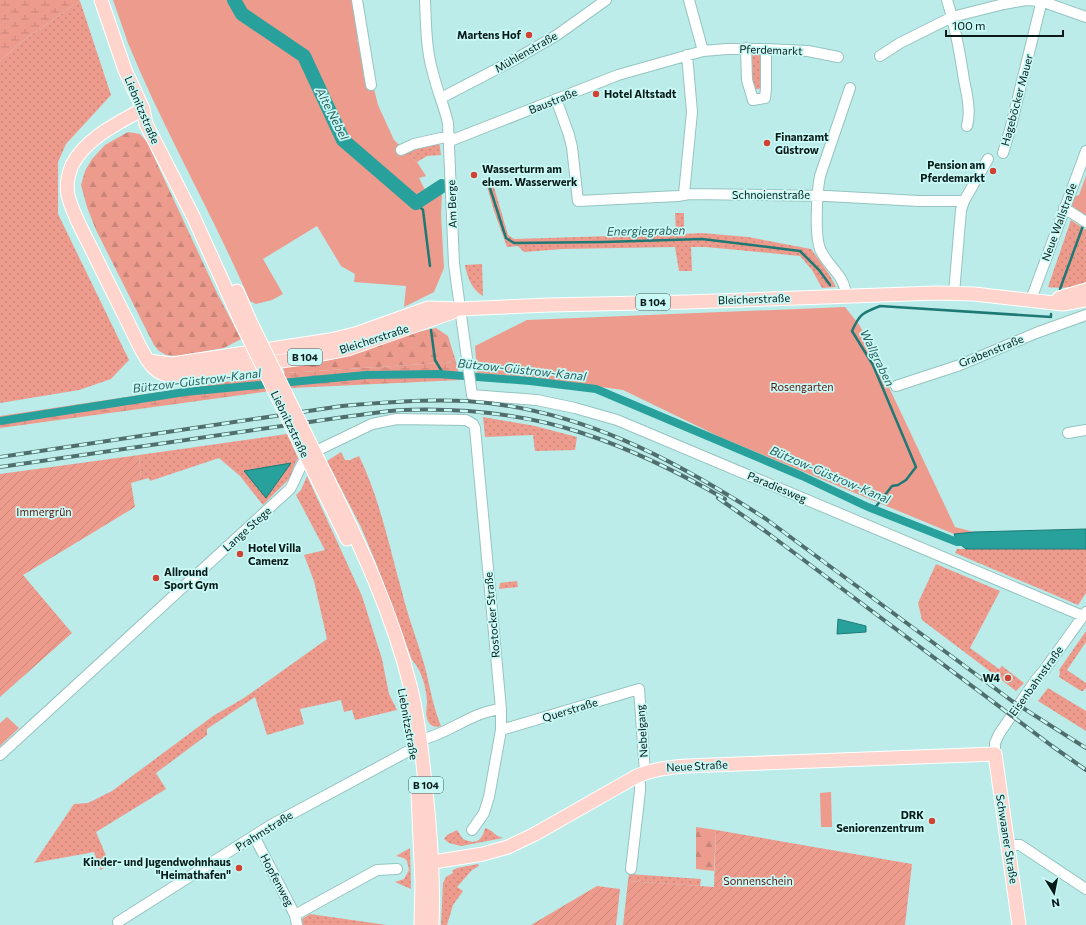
<svg xmlns="http://www.w3.org/2000/svg" width="1086" height="925" viewBox="0 0 1086 925" font-family="Commissioner,sans-serif">
<defs>
<pattern id="grass-dots" width="8" height="8" patternUnits="userSpaceOnUse"><rect width="8" height="8" fill="#ed9b8d"/><path d="M2 2h.1M6 6h.1" fill="none" stroke="#ca8579" stroke-width="1.8" stroke-linecap="round"/></pattern>
<pattern id="forest-firs" width="22" height="20" patternUnits="userSpaceOnUse"><rect width="22" height="20" fill="#ed9b8d"/><path d="M5 1l3.5 6h-7zM16 11l3.5 6h-7z" fill="#ca8579"/></pattern>
<pattern id="wetland-marsh" width="20" height="14" patternUnits="userSpaceOnUse"><rect width="20" height="14" fill="#ed9b8d"/><path d="M1 5h8M5 5V1M11 12h8M15 12V8" fill="none" stroke="#ca8579"/></pattern>
<pattern id="garden-furrows" width="10" height="10" patternUnits="userSpaceOnUse"><rect width="10" height="10" fill="#ed9b8d"/><path d="M-1 1l2-2M0 10L10 0M9 11l2-2" fill="none" stroke="#ca8579"/></pattern>
</defs>
<rect width="100%" height="100%" fill="#bcece9"/>
<path fill="url(#grass-dots)" d="M80 1 111 95 66 144 58 162V214L129 360 111 379 79 390 0 403V61L21 42Z
M748 54 763 55V88L752 90Z
M439 140 441 155 427 156 417 162 405 151Z
M491 177 508 235 514 239 676 234 675 213H684V234L702 233 748 237 811 249 829 274 836 287 822 288 812 270 800 256 706 247H691L692 271H679L675 247 562 249 524 252 518 246 507 247 494 211 486 183V178Z
M1071 220 1086 230V282C1071 288 1064 289 1048 287Z
M482 264 483 296C472 290 467 277 465 265Z
M483 417 535 426 577 437 575 450 535 451 533 435 485 437Z
M287 434 298 458 294 466 291 477 263 505 240 476 219 458 150 481 149 478 141 480 139 455Z
M341 452 345 460H350L359 456C380 499 389 546 402 592 408 617 418 642 425 667 430 687 433 707 441 726 435 728 430 726 428 721 425 715 427 707 427 701 426 687 422 671 412 660L376 563 361 527 327 461Z
M307 476 362 596 382 659 389 694 397 710 355 720 352 710 344 712 341 700 300 709 304 724 267 735 255 697 207 729V735L156 773 166 789 96 832 110 865 100 870 94 852 34 863 74 804 88 803 112 791 213 716 244 698 327 639 314 581 304 555 325 550 296 495 301 490Z
M957 549H1086V593L1078 605 955 553Z
M936 564 1000 591 970 648 999 669 1002 666 1024 683 1016 691 922 620 918 603Z
M517 581 518 587 499 589 500 583Z
M1086 631V642L1067 670 1086 683V688L1083 691H1081L1059 677 1060 672 1059 670Z
M1048 688 1086 711V731L1038 701Z
M485 828C493 830 496 837 503 838L461 846 449 843 444 839 447 835 457 830 463 839C476 845 482 841 485 828Z
M410 848 411 889 395 882 404 879 409 870 407 861 404 858 396 856Z
M478 864 479 866 472 870 457 887 463 891 453 905 447 925H441L443 883 446 877 453 873 452 871 457 868Z
M629 874 701 879 700 886 628 881Z
M310 914 387 925H303L302 919Z"/>
<path fill="url(#forest-firs)" d="M128 132 140 134 147 142 217 293 241 339 224 348 177 356 166 355 159 351 154 345 96 230 87 207 81 185 85 171 92 159 105 145Z
M436 328 448 336 456 362 285 373 282 366 362 352 412 333Z
M696 827 716 830 714 871 696 869Z"/>
<path fill="url(#wetland-marsh)" d="M0 0H79L80 1 21 42 0 61Z
M456 362 460 380 292 388 0 428V416L285 373Z"/>
<path fill="#ed9b8d" d="M113 0H355L352 3 359 38 357 40 358 43H360L365 72 363 76 367 78 373 85 378 105 394 140 417 162 426 176 419 178 425 190 441 182 444 190 442 192 441 215 444 268 434 292 404 307 406 286 354 282 355 274 341 266 317 226 263 259 283 294 272 300 256 304 250 301C212 213 164 131 128 43 123 29 118 14 113 0Z
M1086 176V216L1072 206 1071 202 1073 197 1079 195Z
M845 307 860 326 955 527 974 532 954 534 720 437 623 390 529 377 477 373 475 346 527 320Z
M7 717 19 728 0 746V723Z
M831 792 832 827H821L820 793Z"/>
<path fill="url(#garden-furrows)" d="M139 455 141 480 131 483 135 507 23 575 72 633 0 697V474Z
M716 830 912 864 905 925H623L628 881 714 887Z
M597 886 620 889 616 925H531Z"/>
<path fill="#28a19c" stroke="#1e7975" d="M291 463 266 498 244 471Z
M1086 529V549H966L957 542 954 534 974 532Z
M838 619 866 626V632L837 634Z"/>
<g fill="none" stroke-linecap="round" stroke-linejoin="round">
<path stroke="#1e7975" stroke-width="2.5" d="M488 182 506 238 514 243 604 242 702 239 800 251 819 270 830 285
M416 203 423 210 430 266
M1060 289 1084 223
M431 330 435 360 444 375
M874 509 892 486 898 485 906 480 916 467 873 365 852 331C860 313 863 313 880 306L1051 317V314"/>
<path stroke="#28a19c" stroke-width="8" d="M0 421 185 392 366 375 438 374 530 381 596 389 802 476 868 507 957 542H968"/>
<path stroke="#28a19c" stroke-width="14" d="M234 0 242 14 304 56 343 140 416 203 442 186"/>
<g stroke="#95c4c1" stroke-width="12">
<path id="minor" d="M357 0 371 85
M425 0C426 24 426 50 433 73 437 90 444 106 448 123L454 264 472 395 537 400 575 408 617 420 1083 616
M689 0 703 51
M947 0C955 26 960 53 964 80 967 94 971 112 967 126
M746 48 747 80 753 100 765 98 766 88V49
M880 56 900 43 952 17 1004 4 1026 0 1041 1 1086 17
M441 98 514 60 557 35 606 0
M556 99 569 135 572 147 578 201 678 196 689 194 827 196 919 201H964
M450 141 618 75 703 51 727 49H766L808 51 838 57
M401 150 414 144 450 136
M1003 153 1010 130 1042 0
M684 194 692 112 687 55
M1064 208 1086 222
M954 293 961 210 964 201 988 159
M1033 294 1086 151
M846 296C845 275 829 268 821 251 814 238 817 191 820 176L850 88
M896 386 960 365 1036 333 1086 315
M1068 433 1086 430
M501 730 639 689 645 772
M420 740C449 734 471 712 501 709
M995 754V743L999 734 1035 681 1045 669 1086 612
M0 755 290 489C299 474 298 465 312 453L372 424 397 419 466 420 473 424 475 428 501 709V730L489 797 484 813 472 830
M254 836 295 915 297 925
M1009 845H1020L1086 889
M631 869 640 791V784L637 776
M295 915 377 870 397 869
M118 922 271 825 414 748"/>
</g>
<g stroke="#fff" stroke-width="15">
<path id="major" d="M101 0 125 70 143 109 146 124 193 216 241 322
M143 109C118 123 86 138 72 165 68 175 66 185 68 195 73 216 85 235 94 254 109 285 125 316 140 347 148 362 155 375 173 376L303 358 348 349 453 312
M237 291 250 321
M1059 298 1086 290
M149 361 172 364 330 340 355 334 428 308 460 309 550 305 687 302 937 293 974 294 1063 304 1086 300
M327 478C361 546 393 615 411 689 418 717 421 745 424 773 430 824 434 874 432 925
M319 482 347 539
M418 795 422 882 421 925
M421 864 483 854 508 847 535 834 637 776C653 769 670 767 687 766L995 754 1019 925"/>
</g>
<use href="#minor" stroke="#fff" stroke-width="10"/>
<use href="#major" stroke="#fed4cd" stroke-width="13"/>
<g stroke="#506e6d" stroke-width="4">
<path id="rail" d="M0 457 342 406C384 402 425 399 466 401 578 408 674 459 766 519L1012 701 1086 748
M0 467 344 417C363 415 383 411 402 410 461 408 525 414 582 433 631 449 680 473 725 499
M718 498 765 531 1052 746 1086 770"/>
</g>
<use href="#rail" stroke="#c9faf6" stroke-width="2.5" stroke-dasharray="8" stroke-linecap="butt"/>
<g stroke="#fff" stroke-width="15" stroke-linecap="butt">
<path id="major-bridge" d="M250 321 327 478
M241 322 319 482"/>
</g>
<use href="#major-bridge" stroke="#fed4cd" stroke-width="13"/>
</g>
<g fill="#d04333" stroke="#c9faf6" stroke-width="1.5">
<circle cx="529" cy="35" r="4"/>
<circle cx="596" cy="94" r="4"/>
<circle cx="767" cy="143" r="4"/>
<circle cx="993" cy="171" r="4"/>
<circle cx="474" cy="175" r="4"/>
<circle cx="240" cy="554" r="4"/>
<circle cx="156" cy="578" r="4"/>
<circle cx="1008" cy="678" r="4"/>
<circle cx="932" cy="821" r="4"/>
<circle cx="239" cy="868" r="4"/>
</g>
<g text-anchor="middle" stroke-width="3.5" stroke-linejoin="round" paint-order="stroke">
<g fill="#c9faf6" stroke="#425e5c" stroke-width="1">
<rect x="636" y="294" width="34" height="16" rx="3"/>
<rect x="288" y="349" width="34" height="16" rx="3"/>
<rect x="409" y="777" width="34" height="16" rx="3"/>
</g>
<g font-size="10" font-weight="bold" fill="#081b1a">
<text x="653" y="306">B 104</text>
<text x="305" y="361">B 104</text>
<text x="426" y="789">B 104</text>
</g>
<g font-size="11" font-weight="bold" fill="#081b1a" stroke="#c9faf6" text-anchor="end">
<text x="521" y="39">Martens Hof</text>
<text x="604" y="98" text-anchor="start">Hotel Altstadt</text>
<text x="775" y="141" text-anchor="start">Finanzamt<tspan x="775" dy="13">Güstrow</tspan></text>
<text x="985" y="169">Pension am<tspan x="985" dy="13">Pferdemarkt</tspan></text>
<text x="482" y="173" text-anchor="start">Wasserturm am<tspan x="482" dy="13">ehem. Wasserwerk</tspan></text>
<text x="248" y="552" text-anchor="start">Hotel Villa<tspan x="248" dy="13">Camenz</tspan></text>
<text x="164" y="576" text-anchor="start">Allround<tspan x="164" dy="13">Sport Gym</tspan></text>
<text x="1000" y="682">W4</text>
<text x="924" y="819">DRK<tspan x="924" dy="13">Seniorenzentrum</tspan></text>
<text x="231" y="866">Kinder- und Jugendwohnhaus<tspan x="231" dy="13">"Heimathafen"</tspan></text>
</g>
<g font-size="11" fill="#081b1a" stroke="#c9faf6">
<text transform="translate(771 50) rotate(2)" y="4">Pferdemarkt</text>
<text transform="translate(526 52) rotate(-30)" y="4">Mühlenstraße</text>
<text transform="translate(1017 100) rotate(-75)" y="4">Hageböcker Mauer</text>
<text transform="translate(553 101) rotate(-22)" y="4">Baustraße</text>
<text transform="translate(142 110) rotate(67)" y="4">Liebnitzstraße</text>
<text x="771" y="199">Schnoienstraße</text>
<text transform="translate(452 204) rotate(-92)" y="4">Am Berge</text>
<text transform="translate(1059 222) rotate(-70)" y="4">Neue Wallstraße</text>
<text transform="translate(754 299) rotate(-2)" y="4">Bleicherstraße</text>
<text transform="translate(374 339) rotate(-18)" y="4">Bleicherstraße</text>
<text transform="translate(991 351) rotate(-22)" y="4">Grabenstraße</text>
<text transform="translate(290 424) rotate(64)" y="4">Liebnitzstraße</text>
<text transform="translate(777 487) rotate(23)" y="4">Paradiesweg</text>
<text transform="translate(247 529) rotate(-42)" y="4">Lange Stege</text>
<text transform="translate(492 615) rotate(-95)" y="4">Rostocker Straße</text>
<text transform="translate(1036 681) rotate(-54)" y="4">Eisenbahnstraße</text>
<text transform="translate(570 710) rotate(-17)" y="4">Querstraße</text>
<text transform="translate(408 724) rotate(80)" y="4">Liebnitzstraße</text>
<text transform="translate(642 731) rotate(-94)" y="4">Nebelgang</text>
<text transform="translate(697 766) rotate(-3)" y="4">Neue Straße</text>
<text transform="translate(264 831) rotate(-32)" y="4">Prahmstraße</text>
<text transform="translate(1007 839) rotate(81)" y="4">Schwaaner Straße</text>
<text transform="translate(277 880) rotate(62)" y="4">Hopfenweg</text>
</g>
<g font-size="11" fill="#5b130b" stroke="#c9faf6">
<text x="802" y="391">Rosengarten</text>
<text x="44" y="516">Immergrün</text>
<text x="758" y="885">Sonnenschein</text>
</g>
<g font-size="12" font-style="italic" fill="#2f5f5d" stroke="#c9faf6">
<text transform="translate(332 114) rotate(63)" y="4">Alte Nebel</text>
<text transform="translate(646 231) rotate(-1)" y="4">Energiegraben</text>
<text transform="translate(877 358) rotate(64)" y="4">Wallgraben</text>
<text transform="translate(522 370) rotate(6)" y="4">Bützow-Güstrow-Kanal</text>
<text transform="translate(197 381) rotate(-7)" y="4">Bützow-Güstrow-Kanal</text>
<text transform="translate(830 475) rotate(23)" y="4">Bützow-Güstrow-Kanal</text>
</g>
</g>
<g transform="translate(1054 893) rotate(170)" stroke="#c9faf6" stroke-width="3" paint-order="stroke">
<path d="M0-3L7 15L0 10L-7 15Z" fill="#081b1a"/>
<text y="-6" font-size="11" font-weight="bold" text-anchor="middle" fill="#081b1a">N</text>
</g>
<path d="M946 30v6h117v-6" fill="none" stroke="#081b1a" stroke-width="2"/>
<text x="952" y="30" font-size="12" fill="#081b1a" stroke="#c9faf6" stroke-width="3" paint-order="stroke">100 m</text>
</svg>
